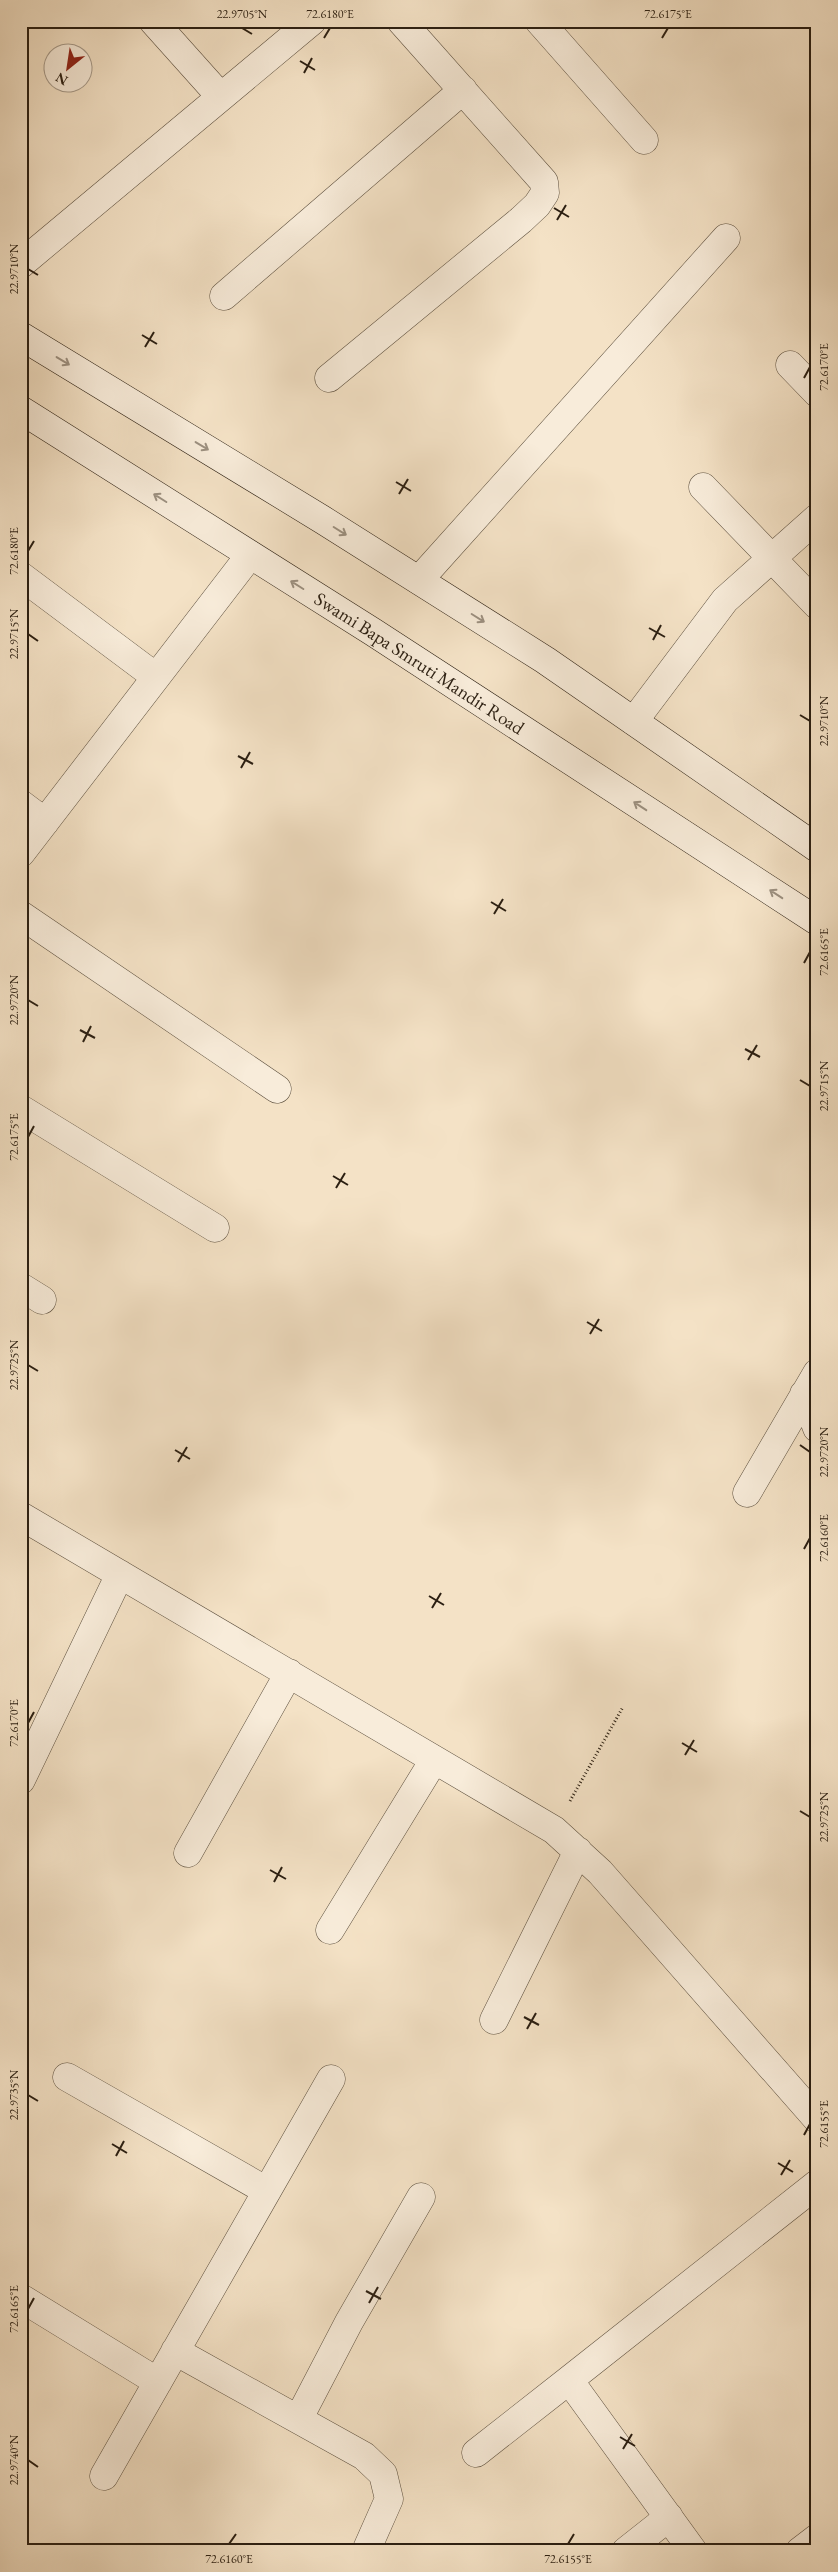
<svg xmlns="http://www.w3.org/2000/svg" width="838" height="2572" viewBox="0 0 838 2572" font-family="'EB Garamond',serif">
<rect width="100%" height="100%" fill="#f4e2c6"/>
<filter id="stains"><feTurbulence type="fractalNoise" baseFrequency=".004" numOctaves="4"/><feColorMatrix values="0 0 0 0 .2 0 0 0 0 .09 0 0 0 0 .02 0 0 0 .5 -.17"/></filter>
<radialGradient id="worn" r=".72"><stop offset=".6" stop-color="#630" stop-opacity="0"/><stop offset="1" stop-color="#630" stop-opacity=".3"/></radialGradient>
<g fill="none" stroke-linecap="round" stroke-linejoin="round">
<g stroke="#5d503f" stroke-width="29">
<path id="street" d="M153 21 221 97
M539 21 644 140
M21 264 312 21
M224 296 463 90
M790 365 817 393
M329 378 521 220 537 205 545 193 544 182 401 21
M703 487 817 605
M21 576 156 677
M419 580 726 238
M634 721 725 600 817 518
M21 804 45 822
M21 853 250 555
M21 915 277 1089
M21 1109 215 1228
M21 1287 42 1300
M804 1394 817 1428
M747 1493 817 1373
M21 1516 554 1830 600 1872 817 2119
M21 1780 120 1574
M188 1853 289 1673
M330 1930 434 1760
M494 2020 578 1851
M67 2077 267 2191
M21 2298 158 2382
M175 2351 364 2456 383 2474 389 2499 366 2551
M299 2418 349 2322 421 2197
M476 2453 569 2380
M104 2476 331 2079
M626 2551 669 2517
M693 2551 569 2380 817 2184
M800 2551 817 2538"/>
</g>
<g stroke="#2b1f12" stroke-width="29">
<g id="secondary">
<path d="M21 336 323 520 545 660 817 848"/>
<path id="s1" d="M21 410 373 632 817 921"/>
</g>
</g>
<path stroke="#2b1f12" stroke-width="3" stroke-dasharray="1 2.5" stroke-linecap="butt" d="M570 1801 623 1707"/>
<use href="#street" stroke="#f8ecda" stroke-width="28"/>
<use href="#secondary" stroke="#f8ecda" stroke-width="28"/>
</g>
<defs><path id="oneway-shaft" d="M-6 0H5M1.5-3L5.5 0L1.5 3" fill="none" stroke-width="1.6" stroke-linecap="round" stroke-linejoin="round" transform="scale(1.25)"/></defs>
<g stroke="#9c9080">
<use href="#oneway-shaft" transform="translate(63 361) rotate(31)"/>
<use href="#oneway-shaft" transform="translate(202 446) rotate(31)"/>
<use href="#oneway-shaft" transform="translate(160 498) rotate(-148)"/>
<use href="#oneway-shaft" transform="translate(340 531) rotate(32)"/>
<use href="#oneway-shaft" transform="translate(297 585) rotate(-148)"/>
<use href="#oneway-shaft" transform="translate(478 618) rotate(32)"/>
<use href="#oneway-shaft" transform="translate(640 806) rotate(-147)"/>
<use href="#oneway-shaft" transform="translate(776 894) rotate(-147)"/>
</g>
<path fill="none" stroke="#2b1f12" stroke-width="2" d="M242 28 252 34M324 38 330 28M662 38 668 28M300 61 315 70M304 73 312 58M554 208 569 217M557 220 566 205M28 269 38 275M142 335 157 344M145 347 154 332M804 378 810 367M396 482 411 491M399 494 408 479M28 551 34 541M649 628 665 637M28 634 38 641M653 640 661 625M800 715 810 721M238 756 253 764M241 768 250 752M491 902 506 911M494 914 503 899M804 963 810 952M28 1000 38 1006M80 1030 95 1038M83 1042 91 1026M745 1049 760 1057M748 1060 757 1045M800 1080 810 1086M28 1137 34 1126M333 1176 348 1185M336 1188 345 1173M587 1322 602 1331M590 1334 599 1319M28 1365 38 1371M800 1445 810 1452M175 1450 190 1459M178 1462 187 1447M804 1549 810 1538M429 1596 444 1605M432 1608 441 1593M28 1723 34 1712M682 1743 697 1752M685 1755 694 1740M800 1811 810 1817M270 1870 286 1879M274 1882 282 1867M524 2017 539 2025M527 2029 536 2013M28 2095 38 2101M804 2135 810 2124M112 2144 127 2153M116 2156 124 2141M778 2163 793 2172M781 2175 790 2160M366 2291 381 2299M369 2303 378 2287M28 2309 34 2298M620 2437 635 2446M623 2449 632 2434M28 2460 38 2467M229 2544 236 2534M568 2544 574 2534"/>
<g text-anchor="middle" stroke-width="5" stroke-linejoin="round" paint-order="stroke">
<g font-size="19" fill="#2b1f12" stroke="#f8ecda">
<text dy="7" stroke="none"><textPath href="#s1" startOffset="472">Swami Bapa Smruti Mandir Road</textPath></text>
</g>
</g>
<rect width="838" height="2572" fill="none" stroke="#f4e2c6" stroke-width="55"/>
<g transform="translate(68 68) rotate(210)"><circle r="24" fill="#f8ecda" stroke="#a69a8a"/>
<path d="M0-4L9 19L0 12L-9 19Z" fill="#8f2418"/>
<text y="-8" font-size="14" font-weight="bold" text-anchor="middle" fill="#2b1f12">N</text>
</g>
<rect x="28" y="28" width="782" height="2516" fill="none" stroke="#2b1f12" stroke-width="2"/>
<g font-size="12" text-anchor="middle" fill="#2b1f12">
<text x="242" y="18">22.9705°N</text>
<text x="330" y="18">72.6180°E</text>
<text x="668" y="18">72.6175°E</text>
<text transform="translate(14 269) rotate(-90)" y="4">22.9710°N</text>
<text transform="translate(824 367) rotate(-90)" y="4">72.6170°E</text>
<text transform="translate(14 551) rotate(-90)" y="4">72.6180°E</text>
<text transform="translate(14 634) rotate(-90)" y="4">22.9715°N</text>
<text transform="translate(824 721) rotate(-90)" y="4">22.9710°N</text>
<text transform="translate(824 952) rotate(-90)" y="4">72.6165°E</text>
<text transform="translate(14 1000) rotate(-90)" y="4">22.9720°N</text>
<text transform="translate(824 1086) rotate(-90)" y="4">22.9715°N</text>
<text transform="translate(14 1137) rotate(-90)" y="4">72.6175°E</text>
<text transform="translate(14 1365) rotate(-90)" y="4">22.9725°N</text>
<text transform="translate(824 1452) rotate(-90)" y="4">22.9720°N</text>
<text transform="translate(824 1538) rotate(-90)" y="4">72.6160°E</text>
<text transform="translate(14 1723) rotate(-90)" y="4">72.6170°E</text>
<text transform="translate(824 1817) rotate(-90)" y="4">22.9725°N</text>
<text transform="translate(14 2095) rotate(-90)" y="4">22.9735°N</text>
<text transform="translate(824 2124) rotate(-90)" y="4">72.6155°E</text>
<text transform="translate(14 2309) rotate(-90)" y="4">72.6165°E</text>
<text transform="translate(14 2460) rotate(-90)" y="4">22.9740°N</text>
<text x="229" y="2563">72.6160°E</text>
<text x="568" y="2563">72.6155°E</text>
</g>
<rect width="100%" height="100%" filter="url(#stains)"/>
<rect width="100%" height="100%" fill="url(#worn)"/>
</svg>
